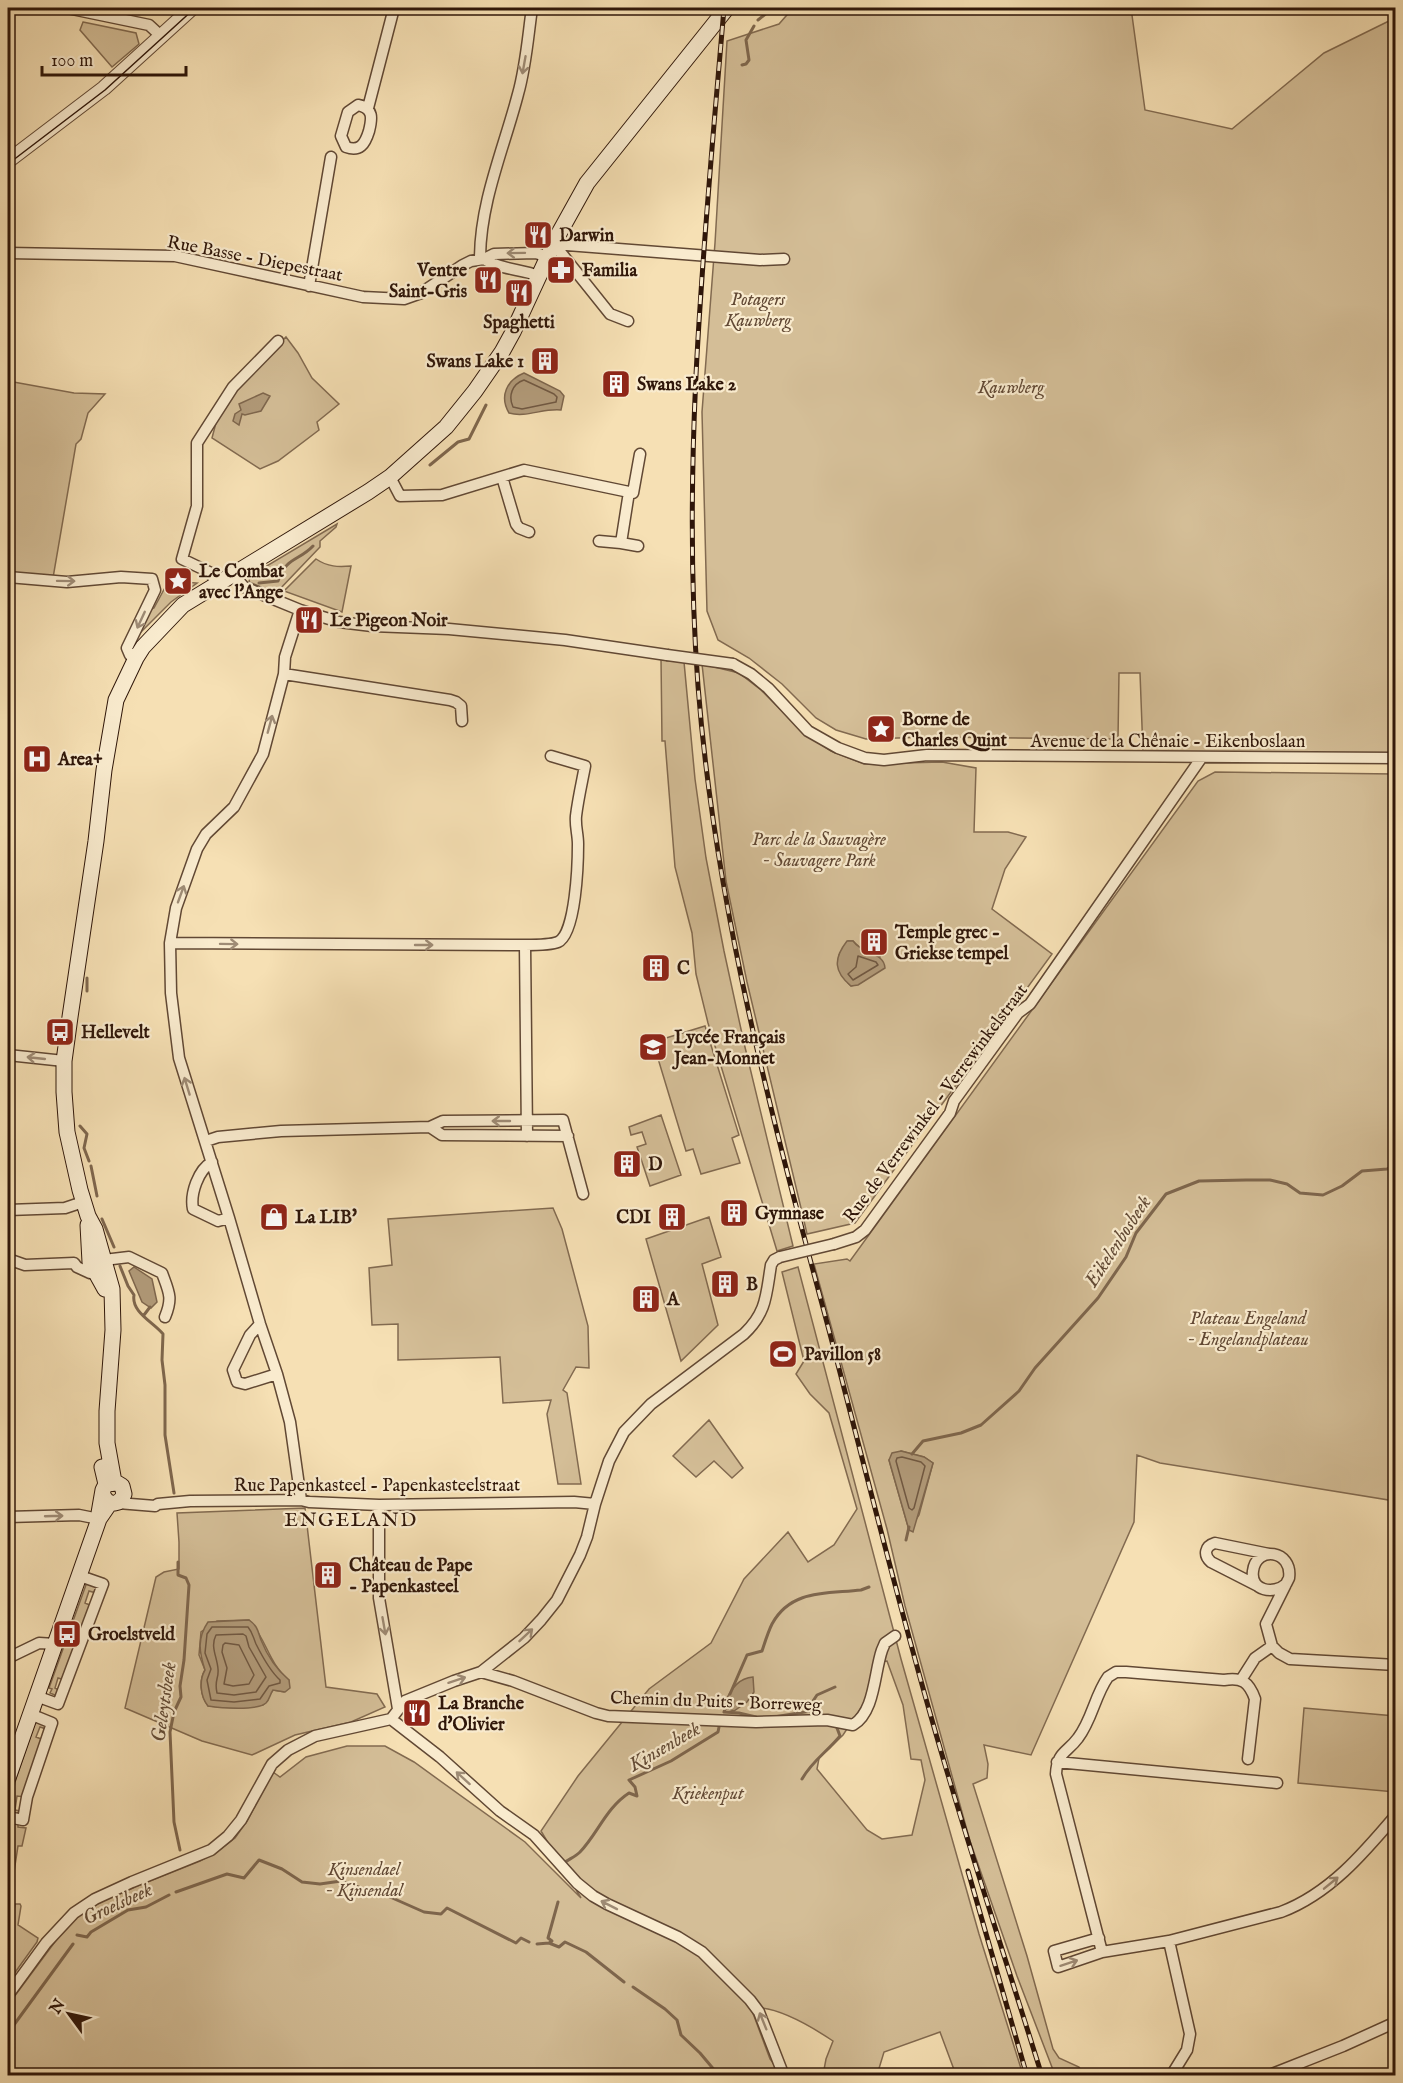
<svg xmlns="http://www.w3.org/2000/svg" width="1403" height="2083" viewBox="0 0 1403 2083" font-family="'IM FELL English',serif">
<rect width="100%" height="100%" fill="#f6e0b4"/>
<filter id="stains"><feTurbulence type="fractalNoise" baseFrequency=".00333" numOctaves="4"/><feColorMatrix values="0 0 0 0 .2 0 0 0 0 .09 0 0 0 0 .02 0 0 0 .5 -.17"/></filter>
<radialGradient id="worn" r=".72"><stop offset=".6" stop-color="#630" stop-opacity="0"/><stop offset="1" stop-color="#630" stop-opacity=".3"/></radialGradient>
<path fill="#d4be97" stroke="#826a50" stroke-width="1.5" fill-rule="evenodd" d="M793 8H1131L1145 110 1232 129 1324 53 1395 18V753L1143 752 1140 673H1119L1118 739 930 737 866 739 836 730 816 718 782 684 749 658 718 640 707 611 702 412 715 243 727 41 779 24Z
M83 22 136 33 139 44 112 67 80 30Z
M286 337 298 353 312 378 339 404 317 422 319 430 278 461 260 469 212 438 218 415 240 383Z
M8 381 74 393 105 394 88 413 81 439 76 444 53 578 8 573Z
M337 524 336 527 320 541V547L276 593 249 582 250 576Z
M316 559C328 567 338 567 351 566L342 612 284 591Z
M171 581 197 583 171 602 140 633 151 609 154 608 167 584Z
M661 658 684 662 695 779 706 858 724 951 744 1043 793 1246 777 1251 708 1023 696 974 692 933 675 867 665 741H662Z
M702 664 739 673 761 690 805 734 831 751 864 764 942 762 976 768 974 832H1008L1026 837 1005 869 992 909 1052 954 855 1223 807 1234 801 1208 747 982 726 881ZM848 941H853C861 951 869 953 880 957 873 971 868 983 851 986L848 983 839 955Z
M1215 772 1395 774V1501L1160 1463 1137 1455 1134 1522 1031 1755 984 1745 988 1764 987 1778 973 1784 1027 1956 1053 2049 1059 2058 1079 2067 1084 2075H1055L1017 1976 970 1841 905 1606 887 1529 814 1264 847 1259 850 1261 1198 781ZM901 1451 924 1457 933 1463 919 1515 909 1530 889 1460Z
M705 1026 739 1135 732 1138 740 1163 701 1174 693 1149 686 1151 653 1042Z
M661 1115 681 1175 650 1186 637 1147 646 1144 642 1132 631 1135 629 1127Z
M553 1208 562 1229 588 1326 589 1368 576 1367 563 1390 567 1393 581 1484H558L547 1414 551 1400 503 1403 500 1357 398 1360V1324L372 1325 369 1268 392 1265 388 1219Z
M709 1217 721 1257 702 1264 718 1325 681 1361 646 1239Z
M798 1267 901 1659 979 1934 1023 2075H956L940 2032 884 2052 877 2075H823L826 2059 833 2041C812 2027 775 2005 751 2008L770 2059 782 2075 8 2076V2005L63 1931 77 1917 105 1899 200 1861 215 1853 235 1838 247 1821 273 1772 280 1777 306 1757 347 1746H385L414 1762 525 1842 581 1898 541 1831 578 1776 649 1689 711 1643 744 1579 788 1532 808 1562 834 1545 857 1509 829 1413 810 1394 796 1374 804 1361 782 1272ZM887 1661 903 1705 911 1759 921 1760 925 1780 912 1835 882 1839 867 1830 817 1769 819 1758 843 1735 865 1702 874 1662Z
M709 1420 743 1468 732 1478 714 1461 696 1477 673 1456Z
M305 1508 326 1687 377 1694 385 1707 351 1722 295 1735 252 1755 202 1741 125 1708 156 1577 164 1572 179 1569V1542L177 1513ZM249 1620C266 1638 268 1663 289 1680L284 1692 273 1690 263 1705 235 1708 208 1706C200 1696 199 1680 205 1670L199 1655 201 1632 217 1621Z
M87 1582 99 1586 96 1593 89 1591 85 1603 92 1606 65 1680 58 1678 55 1688 61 1691 59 1697 50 1693 52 1689 49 1688Z
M1304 1708 1395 1716V1792L1298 1783Z
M36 1720 47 1724 46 1729 40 1727 36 1737 44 1740 25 1797 17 1796 15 1810 20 1811 16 1814 8 1813 16 1778Z
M8 1821 18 1823V1827L26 1828 22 1846H18L8 1911Z
M15 1904H20L21 1906 18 1925 38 1938 37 1942 11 1978 8 1977V1926L11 1927Z"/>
<path fill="#b29b7a" stroke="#7e664d" stroke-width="1.5" d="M524 373 560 391 564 396 561 410C543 408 526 418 509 413 499 396 507 380 524 373Z
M263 393 270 396 261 411 245 415 242 414 239 425 233 421 235 414 241 410 239 404Z
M847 941H853C863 955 884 952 885 968L858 985 851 986C834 972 833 959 847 941Z
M134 1267 152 1279 157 1302 151 1308 142 1302 129 1271Z
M901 1451 924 1457 933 1463 913 1532 909 1530 889 1460 892 1453Z
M249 1620C258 1626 258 1632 261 1640 267 1655 277 1670 289 1680L290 1688 285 1692 273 1690C270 1694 270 1699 266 1703 257 1711 220 1708 208 1706 200 1696 199 1680 205 1670 199 1652 197 1638 208 1622Z
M753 1677 754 1692 747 1702 734 1711 728 1709 726 1700C732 1688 739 1678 753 1677Z"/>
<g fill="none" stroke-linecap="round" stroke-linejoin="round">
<path stroke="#705842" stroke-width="1.5" d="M524 380 554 394 557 397 556 402 522 409 513 407C508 396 512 384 524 380Z
M858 956 876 962 878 965 853 980 848 974 856 967Z
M902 1457 921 1462 925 1466 914 1508 912 1510 909 1508 896 1461 897 1458Z
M248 1627C253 1633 253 1637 256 1644 262 1656 270 1671 280 1680V1683L269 1686 260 1699 234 1702 211 1700 207 1680 211 1669 205 1653 207 1634 212 1627Z
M216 1635 243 1634 246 1636 249 1647 266 1677 256 1692 234 1695 217 1693C214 1680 219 1679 218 1669 217 1656 210 1647 216 1635Z
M225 1643 239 1645 254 1675 249 1684 233 1686 224 1684 227 1668 222 1652 223 1645Z"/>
<path stroke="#7e664d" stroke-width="3" d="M758 20 773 8
M742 65 746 64 749 60 746 40 754 26
M430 465 458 442 469 439 486 405
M259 583 278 581C286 557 299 561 313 546
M87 978V991
M80 1126 87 1134 84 1148 89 1161
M91 1166 97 1196
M102 1219 114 1247
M120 1266 128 1286 134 1295C131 1312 153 1322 163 1334L162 1360 165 1385V1435L174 1493
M144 1315 150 1307
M912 1454 923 1441 961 1433 981 1425 1019 1391 1035 1368 1098 1298 1126 1257 1136 1233 1166 1194 1199 1181 1246 1180H1270L1287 1184 1300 1193 1323 1195 1342 1186 1362 1171 1387 1169 1396 1164
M906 1540 909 1527
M178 1562V1575L186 1578 189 1585 184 1660 180 1686 181 1697 174 1712 170 1732 174 1822 180 1850
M730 1694 747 1655 762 1651C765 1642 768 1632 772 1624 791 1589 827 1594 861 1590L869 1587
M727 1704 724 1712 739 1713 756 1717
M807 1710 817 1695 835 1687
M774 1717 811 1711
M802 1779C813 1760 827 1752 840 1736L837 1728
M564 1863C569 1859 575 1857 580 1852 598 1833 606 1808 629 1793L637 1796 635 1787 629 1780 671 1761 718 1732 719 1727
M176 1892 227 1874 244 1878 259 1860 282 1869 302 1882 320 1884 341 1881 364 1889 381 1893 424 1912 441 1914 447 1908 516 1943 521 1938 529 1942
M77 1935 87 1937 91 1932 128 1910 146 1907 169 1895
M549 1943 552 1941 548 1938 558 1902
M537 1944 549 1943 559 1947 565 1942 586 1952 624 1982
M633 1987 665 2009 677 2020 681 2035 700 2053 716 2072
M8 2033 73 1944"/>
<g stroke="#614834" stroke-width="13">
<path id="minor" d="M67 8 149 25 162 37
M358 105C374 108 372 119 369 131 365 144 360 152 346 147L341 136 348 112Z
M368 108 394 8
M554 244 760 260 784 259
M554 244 610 314 628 321
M8 253 175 256 363 297 404 299 421 293 463 265 471 261 484 259 494 254 536 253 548 257
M480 259C480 202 504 148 518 94 526 66 528 36 532 8
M484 259C498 269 521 269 539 276
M309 286 331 157
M390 477 400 496 442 495 524 470 629 492
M502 477 516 524 519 528 529 532
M599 541 621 543 629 492 633 493 640 454
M621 543 638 546
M233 574 244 587 300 610 339 622 372 626 449 629 565 640 667 655
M8 577 67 582 121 577 152 579 155 590 127 648 130 655 136 658
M218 583 209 572 182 559 197 506V443L233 387 278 341
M300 610 285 657 284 674 263 754 234 807 206 834 197 849 176 908 170 943 171 993 179 1058 229 1218 260 1324 277 1374 290 1422 301 1500
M733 664 751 674 768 688 808 731 838 748 865 758 884 760 927 755 1396 758
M284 674 450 700 456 702 461 706 462 721
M170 943 525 945C533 945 551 945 558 942 576 934 578 862 578 844 578 834 575 826 576 816 578 799 582 782 585 766L551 756
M525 945 527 1136
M8 1055 64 1061
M430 1127 442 1135 568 1136
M206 1141 218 1137 281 1131 430 1127 443 1121 563 1120 583 1194
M212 1162C198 1170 190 1194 193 1209L218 1221 229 1218
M8 1210 65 1208 83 1202
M834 1244 856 1237 865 1230 950 1113 954 1101 1018 1013 1030 1004 1202 757
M8 1259 25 1265 74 1263 77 1267 90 1273 98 1269
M104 1260 129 1257 162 1273C169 1292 173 1298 165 1317
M260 1324 250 1335 233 1370 237 1382 245 1384 277 1374
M118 1503 155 1506 158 1504 190 1501 301 1500 309 1502 379 1505 574 1502 595 1504
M379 1505V1598L398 1709
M8 1517 79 1515 99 1519
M1258 1586 1211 1562C1203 1555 1205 1546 1215 1543L1269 1554
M1272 1646 1266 1624 1289 1578C1293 1550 1256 1545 1253 1571 1250 1591 1274 1595 1286 1584
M8 1658 39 1643 55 1644
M481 1672 513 1681 596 1713 608 1716 756 1722 827 1720 853 1725C875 1712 874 1673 882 1650L885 1643 895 1636
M1241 1680 1255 1658 1272 1646 1279 1653 1290 1659 1396 1665
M36 1696 58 1704 103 1584 80 1576
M391 1719 405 1701 454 1681 481 1672 524 1638 541 1620 557 1600 580 1555 587 1537 595 1504 609 1461 624 1432 651 1404 744 1334C767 1312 766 1295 771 1265L774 1260 780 1257
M391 1719 440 1757 500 1811 534 1835 577 1883 593 1896 607 1904 678 1937 702 1952 750 2000 759 2012 784 2076
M1057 1762 1277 1783
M8 1817 23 1820 27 1797 52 1723 30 1714
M1099 1938 1054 1951 1058 1967 1102 1952
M1169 1941 1102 1952 1056 1774C1057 1752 1067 1753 1078 1738 1092 1720 1095 1695 1108 1677L1116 1672H1126L1224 1680C1242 1677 1249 1682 1255 1699L1248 1759
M8 1995 46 1943 74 1913 95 1899 132 1882 211 1850 228 1836 241 1820 272 1764 288 1750 315 1736 391 1719
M1171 2076 1187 2050 1190 2034 1169 1941 1281 1912C1329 1894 1363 1854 1396 1815
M1267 2076 1343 2046 1396 2022"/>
</g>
<g stroke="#614834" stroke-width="16">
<path id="tertiary" d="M1393 8 1396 10
M8 161 104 88 192 8"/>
</g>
<g stroke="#2f1609" stroke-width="17">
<path id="secondary" d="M88 1225 90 1262 105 1289
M114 1482 107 1443V1411L113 1330 112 1289 95 1229 88 1216 80 1190 67 1132 64 1092V1061L70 1017 96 841 104 770 116 700 136 658 143 647 183 605 368 492 390 477 446 427 475 391 502 352 513 332 557 237 587 183 727 8
M104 1497C110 1507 121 1504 124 1494L122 1486 117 1483 106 1484
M99 1513 103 1490 106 1484 102 1467
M8 1778 99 1519 110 1503"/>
</g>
<use href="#minor" stroke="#f9ebce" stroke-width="10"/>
<use href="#tertiary" stroke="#f9ebce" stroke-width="14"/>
<use href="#secondary" stroke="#f9ebce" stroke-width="15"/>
<path stroke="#2f1609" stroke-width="1.5" d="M8 164 105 90 195 8"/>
<g stroke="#2f1609" stroke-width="5">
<path id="rail" d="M724 8C705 234 681 458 698 686 715 906 772 1118 829 1330 863 1460 895 1591 932 1720 966 1840 1005 1957 1042 2076
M968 1871 1027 2076"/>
</g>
<use href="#rail" stroke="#f9ebce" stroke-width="3" stroke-dasharray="9" stroke-linecap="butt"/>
<g stroke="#614834" stroke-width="13" stroke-linecap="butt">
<path id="minor-bridge" d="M667 655 733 664
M780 1257 834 1244"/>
</g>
<use href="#minor-bridge" stroke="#f9ebce" stroke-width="10"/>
</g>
<defs><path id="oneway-shaft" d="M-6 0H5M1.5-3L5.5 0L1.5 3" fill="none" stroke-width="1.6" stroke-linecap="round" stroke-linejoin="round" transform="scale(1.5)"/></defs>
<g stroke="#9e8b75">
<use href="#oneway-shaft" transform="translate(524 65) rotate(100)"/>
<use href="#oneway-shaft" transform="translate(516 253) rotate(179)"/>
<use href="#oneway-shaft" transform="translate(66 581) rotate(1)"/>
<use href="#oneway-shaft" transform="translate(141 620) rotate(115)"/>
<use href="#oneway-shaft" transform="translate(270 724) rotate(-75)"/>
<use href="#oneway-shaft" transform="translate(181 894) rotate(-70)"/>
<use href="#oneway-shaft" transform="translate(229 944) rotate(1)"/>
<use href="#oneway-shaft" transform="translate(424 945)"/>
<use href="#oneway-shaft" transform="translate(36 1058) rotate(-174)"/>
<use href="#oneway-shaft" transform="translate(187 1086) rotate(-107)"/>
<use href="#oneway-shaft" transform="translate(501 1121) rotate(180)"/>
<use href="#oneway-shaft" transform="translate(54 1516) rotate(-2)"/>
<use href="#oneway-shaft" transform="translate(384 1626) rotate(80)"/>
<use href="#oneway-shaft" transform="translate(526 1635) rotate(-43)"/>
<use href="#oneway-shaft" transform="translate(457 1680) rotate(-18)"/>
<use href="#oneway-shaft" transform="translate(463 1778) rotate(-138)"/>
<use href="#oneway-shaft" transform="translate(1331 1883) rotate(-39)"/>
<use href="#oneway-shaft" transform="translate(609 1905) rotate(-153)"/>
<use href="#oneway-shaft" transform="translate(1069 1963) rotate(-18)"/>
<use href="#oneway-shaft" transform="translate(763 2021) rotate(-112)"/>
</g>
<defs>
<g id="restaurant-square" transform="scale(1.5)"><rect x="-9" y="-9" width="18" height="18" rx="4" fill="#8f2418" stroke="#f9ebce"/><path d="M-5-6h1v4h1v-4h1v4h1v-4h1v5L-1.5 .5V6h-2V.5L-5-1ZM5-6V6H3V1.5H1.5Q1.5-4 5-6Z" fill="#fff"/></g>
<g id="pharmacy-square" transform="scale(1.5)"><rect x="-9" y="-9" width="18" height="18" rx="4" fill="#8f2418" stroke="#f9ebce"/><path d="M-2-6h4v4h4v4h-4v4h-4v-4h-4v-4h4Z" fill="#fff"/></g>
<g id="building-square" transform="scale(1.5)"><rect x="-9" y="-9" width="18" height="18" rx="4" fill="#8f2418" stroke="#f9ebce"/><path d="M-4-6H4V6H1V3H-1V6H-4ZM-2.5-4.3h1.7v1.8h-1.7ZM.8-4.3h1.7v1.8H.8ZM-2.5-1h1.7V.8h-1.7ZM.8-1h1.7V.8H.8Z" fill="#fff"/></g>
<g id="sight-square" transform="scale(1.5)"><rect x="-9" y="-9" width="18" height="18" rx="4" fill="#8f2418" stroke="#f9ebce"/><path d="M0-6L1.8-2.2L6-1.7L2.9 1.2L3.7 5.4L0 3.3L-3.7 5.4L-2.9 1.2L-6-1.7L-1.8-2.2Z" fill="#fff"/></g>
<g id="hospital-square" transform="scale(1.5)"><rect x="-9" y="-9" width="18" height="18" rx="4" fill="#8f2418" stroke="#f9ebce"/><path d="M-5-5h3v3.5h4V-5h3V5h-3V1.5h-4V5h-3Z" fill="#fff"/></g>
<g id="bus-square" transform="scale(1.5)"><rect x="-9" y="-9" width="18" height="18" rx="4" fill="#8f2418" stroke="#f9ebce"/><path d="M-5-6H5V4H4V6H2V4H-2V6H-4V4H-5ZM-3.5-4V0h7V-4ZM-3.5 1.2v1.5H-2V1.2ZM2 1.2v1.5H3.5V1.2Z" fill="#fff"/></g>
<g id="school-square" transform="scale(1.5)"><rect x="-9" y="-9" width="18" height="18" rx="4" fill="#8f2418" stroke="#f9ebce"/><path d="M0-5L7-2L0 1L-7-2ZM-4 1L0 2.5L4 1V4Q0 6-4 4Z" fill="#fff"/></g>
<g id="shop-square" transform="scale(1.5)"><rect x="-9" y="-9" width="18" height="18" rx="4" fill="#8f2418" stroke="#f9ebce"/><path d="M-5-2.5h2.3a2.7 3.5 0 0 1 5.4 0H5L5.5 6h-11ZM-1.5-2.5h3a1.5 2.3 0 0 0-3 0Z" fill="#fff"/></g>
<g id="stadium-square" transform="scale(1.5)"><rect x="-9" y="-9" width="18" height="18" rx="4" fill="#8f2418" stroke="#f9ebce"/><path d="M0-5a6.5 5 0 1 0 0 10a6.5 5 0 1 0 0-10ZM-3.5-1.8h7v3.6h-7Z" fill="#fff"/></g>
</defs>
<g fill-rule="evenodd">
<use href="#restaurant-square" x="538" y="235"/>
<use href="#pharmacy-square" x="561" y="270"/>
<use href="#restaurant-square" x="488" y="280"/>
<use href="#restaurant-square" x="519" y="293"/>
<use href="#building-square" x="545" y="361"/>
<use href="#building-square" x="616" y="384"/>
<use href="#sight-square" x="178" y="581"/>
<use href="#restaurant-square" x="309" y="620"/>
<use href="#sight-square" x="881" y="729"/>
<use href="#hospital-square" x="37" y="759"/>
<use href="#building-square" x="874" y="942"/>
<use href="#building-square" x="656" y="968"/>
<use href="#bus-square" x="60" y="1032"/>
<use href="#school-square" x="653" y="1047"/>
<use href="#building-square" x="627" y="1164"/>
<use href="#building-square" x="734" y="1213"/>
<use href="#shop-square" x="274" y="1217"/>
<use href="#building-square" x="672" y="1217"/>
<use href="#building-square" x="725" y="1284"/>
<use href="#building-square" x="646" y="1299"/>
<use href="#stadium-square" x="783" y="1354"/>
<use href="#building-square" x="328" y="1575"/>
<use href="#bus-square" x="67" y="1634"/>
<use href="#restaurant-square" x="417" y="1713"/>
</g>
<g text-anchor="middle" stroke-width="4.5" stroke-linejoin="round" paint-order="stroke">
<g font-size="18" font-weight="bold" fill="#2f1609" stroke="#f9ebce" text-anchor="start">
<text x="559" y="241">Darwin</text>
<text x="467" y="276" text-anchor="end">Ventre<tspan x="467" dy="21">Saint-Gris</tspan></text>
<text x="582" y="276">Familia</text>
<text x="519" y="328" text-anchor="middle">Spaghetti</text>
<text x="524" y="367" text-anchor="end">Swans Lake 1</text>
<text x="637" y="390">Swans Lake 2</text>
<text x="199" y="577">Le Combat<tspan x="199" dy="21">avec l'Ange</tspan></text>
<text x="330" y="626">Le Pigeon Noir</text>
<text x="902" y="725">Borne de<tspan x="902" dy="21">Charles Quint</tspan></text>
<text x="58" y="765">Area+</text>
<text x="895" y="938">Temple grec -<tspan x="895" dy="21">Griekse tempel</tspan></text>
<text x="677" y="974">C</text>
<text x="81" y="1038">Hellevelt</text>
<text x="674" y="1043">Lycée Français<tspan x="674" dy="21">Jean-Monnet</tspan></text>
<text x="648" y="1170">D</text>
<text x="755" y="1219">Gymnase</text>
<text x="295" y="1223">La LIB'</text>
<text x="651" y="1223" text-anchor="end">CDI</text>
<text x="746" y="1290">B</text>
<text x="667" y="1305">A</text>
<text x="804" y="1360">Pavillon 58</text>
<text x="349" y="1571">Château de Pape<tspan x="349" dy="21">- Papenkasteel</tspan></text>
<text x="88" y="1640">Groelstveld</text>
<text x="438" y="1709">La Branche<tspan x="438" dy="21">d'Olivier</tspan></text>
</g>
<g font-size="18" fill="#2f1609" stroke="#f9ebce">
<text transform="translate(255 258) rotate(11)" y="6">Rue Basse - Diepestraat</text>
<text x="1168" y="747">Avenue de la Chênaie - Eikenboslaan</text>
<text transform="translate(935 1103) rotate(-53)" y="6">Rue de Verrewinkel - Verrewinkelstraat</text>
<text x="377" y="1491">Rue Papenkasteel - Papenkasteelstraat</text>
<text transform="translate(716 1701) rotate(2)" y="6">Chemin du Puits - Borreweg</text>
</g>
<g font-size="18" font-style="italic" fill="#614834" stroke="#f9ebce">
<text x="758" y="305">Potagers<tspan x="758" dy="21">Kauwberg</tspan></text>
<text x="1011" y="393">Kauwberg</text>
<text x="819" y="845">Parc de la Sauvagère<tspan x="819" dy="21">- Sauvagere Park</tspan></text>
<text x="1248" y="1324">Plateau Engeland<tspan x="1248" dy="21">- Engelandplateau</tspan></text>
<text x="708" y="1799">Kriekenput</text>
<text x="364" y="1875">Kinsendael<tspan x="364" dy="21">- Kinsendal</tspan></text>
</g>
<g font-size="20" font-style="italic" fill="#634b36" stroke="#f9ebce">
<text transform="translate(1117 1241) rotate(-57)" y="7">Eikelenbosbeek</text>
<text transform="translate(163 1702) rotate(-82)" y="7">Geleytsbeek</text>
<text transform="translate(664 1746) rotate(-30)" y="7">Kinsenbeek</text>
<text transform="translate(117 1903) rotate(-25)" y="7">Groelsbeek</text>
</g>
<g font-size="20" letter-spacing="1.5" fill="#2f1609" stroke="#f9ebce">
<text x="351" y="1526">ENGELAND</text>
</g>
</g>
<rect width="1403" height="2083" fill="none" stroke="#f6e0b4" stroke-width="30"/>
<rect x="9" y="9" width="1385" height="2065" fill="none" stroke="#2f1609" stroke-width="3"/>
<rect x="15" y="15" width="1373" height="2053" fill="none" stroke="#2f1609" stroke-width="1.5"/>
<g transform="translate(69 2014) rotate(303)" stroke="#f9ebce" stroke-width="4.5" paint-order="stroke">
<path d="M0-4.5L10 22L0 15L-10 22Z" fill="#2f1609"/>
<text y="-9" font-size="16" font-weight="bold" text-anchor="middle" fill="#2f1609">N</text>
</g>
<path d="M42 66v9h144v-9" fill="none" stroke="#2f1609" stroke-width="3"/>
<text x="51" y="66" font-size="18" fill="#2f1609" stroke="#f9ebce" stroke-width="4.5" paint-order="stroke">100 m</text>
<rect width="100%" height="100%" filter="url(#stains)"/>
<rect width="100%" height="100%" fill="url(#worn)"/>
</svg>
